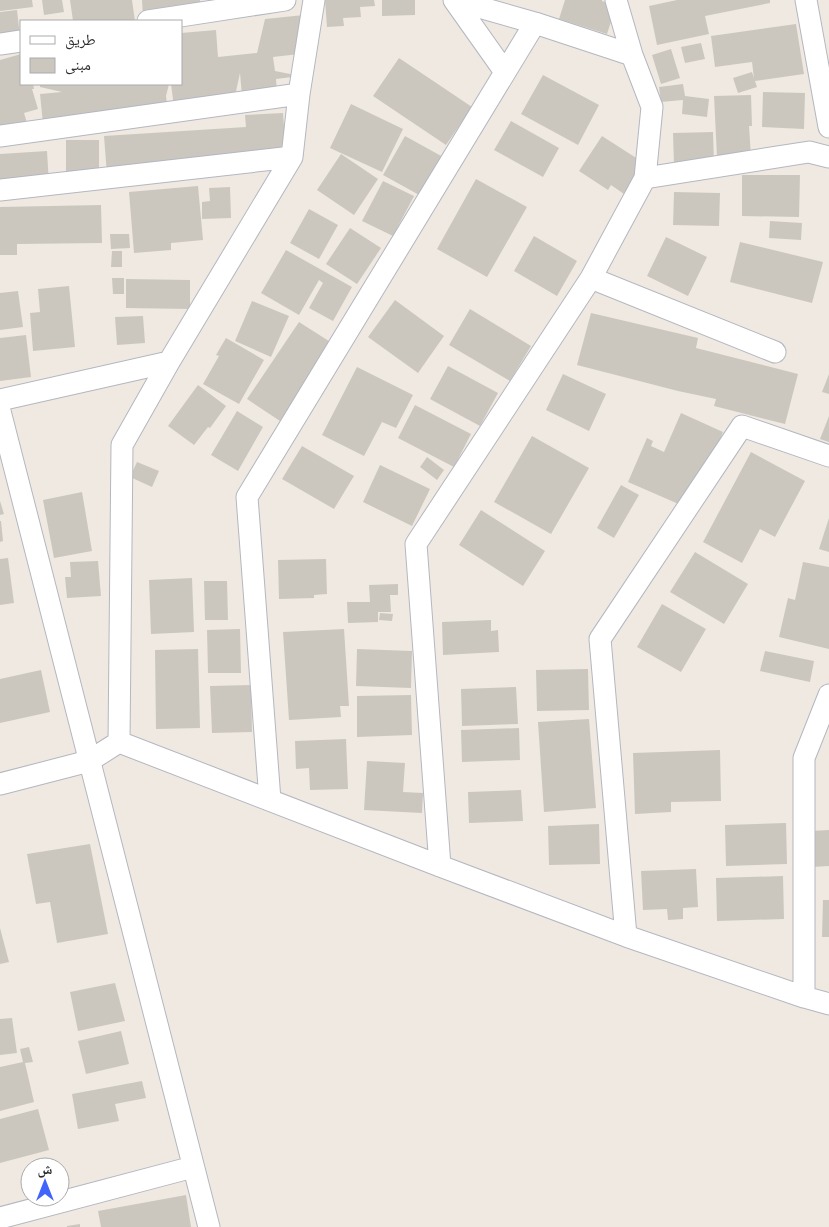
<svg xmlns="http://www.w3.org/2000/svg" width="829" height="1227" viewBox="0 0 829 1227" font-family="'IBM Plex Sans','Noto Naskh Arabic',sans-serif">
<rect width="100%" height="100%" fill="#efe9e1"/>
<path fill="#cbc7bf" d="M0 0H32L33 7 0 11Z
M42 0H62L64 12 44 15Z
M70 0H132L135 21H73Z
M142 0H200L201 15 143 18Z
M325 0H374L375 6 360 7 361 17 343 18 344 26 327 27Z
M382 0H415V15L382 16Z
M565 0H602V1L616 6 607 34 559 19Z
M677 0H770V3L705 16 709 34 657 45 649 6Z
M17 10 20 37 0 39V12Z
M304 15 308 53 273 57 275 71 300 76 276 79 277 92 242 96 240 73 235 96 174 107 171 84H181V33L216 30 218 57 257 53 265 19Z
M796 24 804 74 755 81 757 87 738 93 733 78 752 72 754 78 752 62 715 67 711 36Z
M701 43 705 59 685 63 681 47Z
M671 49 680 78 661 84 652 55Z
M21 54V84H33L34 89H32L38 109 24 113 27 123 0 127V60Z
M399 58 472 107 446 145 373 96Z
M543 75 599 105 578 145 521 114Z
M40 84H169L166 96 168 111 43 124 40 94 62 92 40 87Z
M683 84 685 96 709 99 707 117 682 114 683 100 661 102 659 87Z
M763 92 805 93 804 129 762 127Z
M751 95 752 126H749L751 156 717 157 714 96Z
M351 104 403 129 382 172 330 148Z
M283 113 286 152 107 175 104 136 246 127 245 115Z
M511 121 559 148 543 177 494 150Z
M713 132 714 164 674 165 673 133Z
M405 136 443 157 421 196 383 175Z
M602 136 644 163 624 194 611 185 608 190 579 171Z
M66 140H99V178H66Z
M47 151 49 184 0 186V154Z
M341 154 378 179 354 215 317 190Z
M742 175H800L799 217 742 216Z
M476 179 527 207 487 277 437 249Z
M383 181 414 196 393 236 362 221Z
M198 186 203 240 171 243V250L134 253 129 192Z
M230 187 231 218 202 219V202L210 201 209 188Z
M674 192 720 193 719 226 673 225Z
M101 205 102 243 17 244V255H0V207Z
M309 209 338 225 319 259 290 243Z
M770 221 802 223 801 240 769 238Z
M350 228 381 248 357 284 326 264Z
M110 234H129L130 248 111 249Z
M534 236 577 261 557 296 514 271Z
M666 237 707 257 688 296 647 276Z
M740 242 823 262 812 303 730 282Z
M286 250 352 287 333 321 309 308 323 283 319 280 299 315 261 293Z
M112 251H122V267H111Z
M112 278H124V294H113Z
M126 279 190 280V309L126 308Z
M69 286 75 347 33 351 30 313 40 312 38 289Z
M18 291 23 327 0 330V293Z
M395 300 444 336 418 373 368 337Z
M252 301 289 316 271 357 235 341Z
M470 309 531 346 510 381 449 345Z
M591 313 698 338 696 348 798 374 785 424 714 406 716 399 678 391 577 365Z
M143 316 145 343 117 345 115 317Z
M299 322 332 343 280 421 247 399Z
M26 335 31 377 0 381V338Z
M226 338 264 360 239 404 203 384 219 356 216 355Z
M448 366 498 393 480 426 430 399Z
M357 367 413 395 396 428 382 422 364 456 322 435Z
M563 374 606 394 589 431 546 410Z
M829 374V394L822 392Z
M198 385 226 406 210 428 208 427 194 445 168 426Z
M415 405 471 434 454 467 398 438Z
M237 411 263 427 238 471 211 455Z
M681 413 723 432 690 509 628 482 647 438 653 441 651 446 664 452Z
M829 416V442L820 439Z
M532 436 589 468 551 534 494 502Z
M302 446 354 476 334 509 282 479Z
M751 452 805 481 775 537 760 529 742 563 703 542Z
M427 457 444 470 437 480 420 467Z
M137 462 159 471 152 487 130 477Z
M380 465 430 489 412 526 363 502Z
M621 485 639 495 614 538 597 528Z
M82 492 92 551 54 558 43 500Z
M0 501 4 514 0 515Z
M481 510 545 551 523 586 459 545Z
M829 518V552L819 549Z
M0 521H1L3 541 0 542Z
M695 552 748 584 724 624 670 592Z
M8 558 14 603 0 605V559Z
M326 559 327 594 314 595V598L279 599 278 560Z
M98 561 101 596 67 598 65 577H71L70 562Z
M803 562 829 567V649L779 637 788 598 795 600Z
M192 578 194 632 151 634 149 580Z
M204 581H227L228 620H205Z
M398 584V595H390L391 612H378V622L348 623 347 602H370L369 585Z
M662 604 706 629 681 672 637 647Z
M380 613 393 614 392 621 379 620Z
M491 620V631L498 630 499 652 443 655 442 622Z
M240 629 241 673H208L207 630Z
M344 629 349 706H340L341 717 289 720 283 632Z
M198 649 200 728 156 729 155 650Z
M357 649 412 651 411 688 356 686Z
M765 651 814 661 810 682 760 671Z
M588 669 589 710 537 711 536 670Z
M41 670 50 712 0 723V679Z
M251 685 252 732 212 733 210 686Z
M516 687 518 724 462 726 461 689Z
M411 695 412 735 357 737V696Z
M589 719 596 808 544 812 538 722Z
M519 728 520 760 462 762 461 730Z
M346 739 348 789 310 790 309 768 296 769 295 741Z
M720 750 721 801 671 802V812L635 814 633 753Z
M367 761 405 763 403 792 423 793 422 813 364 810Z
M521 790 523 821 469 823 468 792Z
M786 823 787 864 726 866 725 825Z
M599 824 600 864 549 865 548 826Z
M829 830V866L812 867 810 831Z
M90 844 108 934 57 943 50 902 36 904 27 854Z
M696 869 698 907 683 908V919L668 920 667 909 643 910 641 871Z
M783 876 784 919 717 921 716 878Z
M823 900H829V937H822Z
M0 928 9 962 0 964Z
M115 983 125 1021 78 1031 70 992Z
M12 1018 17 1053 0 1055V1019Z
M121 1031 129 1064 86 1074 78 1041Z
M29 1047 33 1062 25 1063 34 1102 0 1111V1067L23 1062 20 1049Z
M142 1081 146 1098 115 1104 119 1121 78 1129 72 1094Z
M38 1109 49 1150 0 1163V1119Z
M186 1195 191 1227H101L98 1211Z
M80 1224V1227H67V1226Z"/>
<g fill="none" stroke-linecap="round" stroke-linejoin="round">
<g stroke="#b4b7c1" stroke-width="23">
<path id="minor" d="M806 0 829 127
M148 21 285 0
M0 44 21 41
M505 72 454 0 535 23 632 55
M0 136 299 94
M645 178 809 152 829 157
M0 190 292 157
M591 278 775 352
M0 400 169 362
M0 411 209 1227
M119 742 122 445 169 362 292 157 299 94 314 0
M119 742 440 866 626 936 804 997 829 1004
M0 784 89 761 119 742
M270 800 247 497 535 23
M440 866 416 544 591 278 645 178 652 107 632 55 616 0
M626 936 600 639 742 426 829 456
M804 997V758L829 695
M0 1218 193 1167"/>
</g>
<use href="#minor" stroke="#fff" stroke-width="21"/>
</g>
<rect x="20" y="20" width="162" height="65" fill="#ffffff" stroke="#ababab"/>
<rect x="30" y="36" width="25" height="8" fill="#ffffff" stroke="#ababab"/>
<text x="65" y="45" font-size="15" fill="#2e2e2e">طريق</text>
<rect x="30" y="58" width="25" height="15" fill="#cbc7bf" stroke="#ababab"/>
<text x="65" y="70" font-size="15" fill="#2e2e2e">مبنى</text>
<g transform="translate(45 1182)"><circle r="24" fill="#ffffff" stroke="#ababab"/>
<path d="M0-4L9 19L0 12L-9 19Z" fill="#4264fb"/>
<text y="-8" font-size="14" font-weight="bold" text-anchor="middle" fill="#2e2e2e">ش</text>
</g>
</svg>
